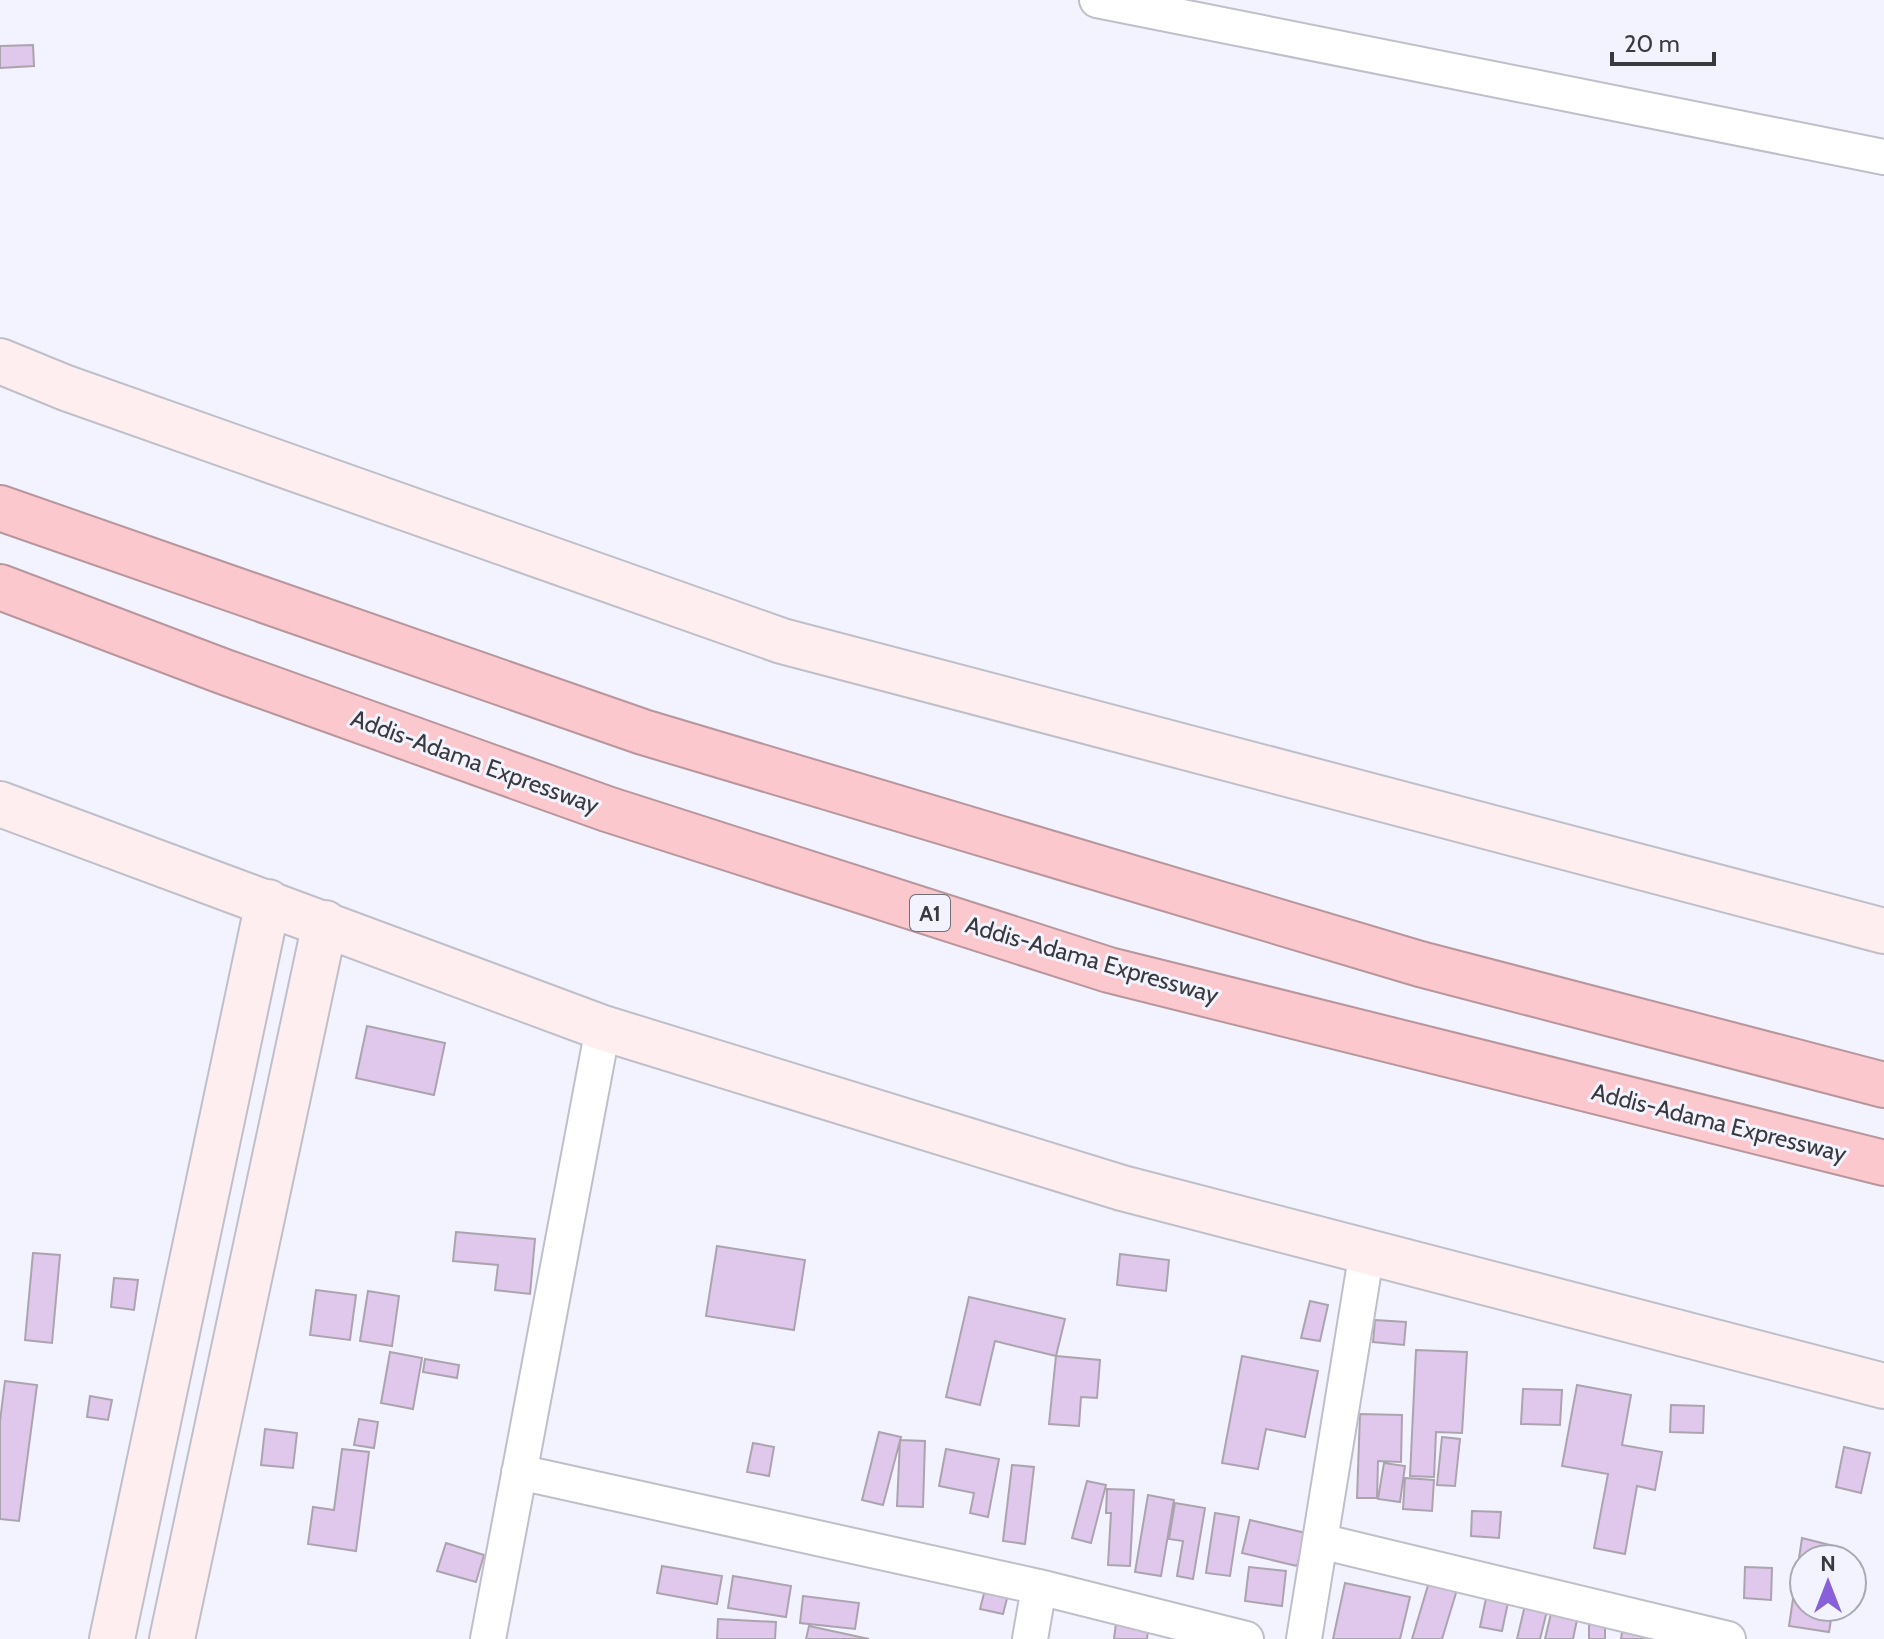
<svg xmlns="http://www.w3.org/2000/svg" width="1884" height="1639" viewBox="0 0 1884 1639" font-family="Cabin,sans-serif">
<rect width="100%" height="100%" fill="#f2f3fe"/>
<path fill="#e0c7ec" stroke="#aba4ae" stroke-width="2" d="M33 45 34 66 0 68V46Z
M367 1026 445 1043 434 1095 356 1078Z
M456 1232 535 1239 530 1294 495 1290 498 1265 453 1261Z
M717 1246 805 1260 794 1330 706 1316Z
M33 1253 60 1255 52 1343 25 1340Z
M1120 1254 1169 1260 1166 1291 1117 1285Z
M114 1278 138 1280 134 1310 111 1307Z
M316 1290 356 1295 350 1340 310 1335Z
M368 1291 399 1296 392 1346 360 1341Z
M969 1297 1065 1319 1056 1356 995 1341 980 1405 946 1397Z
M1310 1301 1328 1305 1320 1341 1301 1338Z
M1375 1320 1406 1322 1404 1345 1373 1342Z
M1416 1350 1467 1352 1462 1433 1436 1432 1434 1477 1410 1476Z
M390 1352 422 1358 413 1409 381 1403Z
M1056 1356 1100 1360 1097 1398 1081 1397 1079 1426 1049 1424Z
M1242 1356 1318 1371 1305 1437 1266 1429 1258 1469 1222 1463Z
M425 1359 459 1365 457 1378 423 1372Z
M5 1381 37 1385 19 1521 0 1519V1421Z
M1577 1385 1631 1395 1622 1445 1662 1452 1655 1490 1637 1486 1625 1554 1594 1548 1608 1474 1562 1466Z
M1523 1389 1562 1390 1560 1425 1521 1424Z
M90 1396 112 1400 108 1420 87 1417Z
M1671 1405 1704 1406 1703 1433 1670 1432Z
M1360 1414 1402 1415 1401 1462 1378 1461 1377 1498H1357Z
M359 1419 378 1422 374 1448 354 1445Z
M265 1429 297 1433 293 1468 261 1465Z
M879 1432 901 1437 883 1505 862 1500Z
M1442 1437 1460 1439 1455 1486 1437 1485Z
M900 1440 925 1441 923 1507 897 1506Z
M753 1443 774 1447 769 1476 747 1472Z
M1844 1447 1870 1453 1861 1493 1836 1487Z
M342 1449 369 1452 356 1551 308 1544 313 1507 334 1510Z
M946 1449 999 1459 988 1517 970 1513 974 1493 939 1486Z
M1384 1463 1405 1466 1400 1502 1378 1499Z
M1012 1465 1034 1467 1025 1544 1003 1541Z
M1405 1478 1434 1480 1432 1511 1403 1509Z
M1087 1481 1106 1485 1091 1543 1072 1538Z
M1107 1489 1134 1490 1130 1566 1108 1565 1111 1513H1106Z
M1148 1495 1174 1500 1161 1576 1135 1572Z
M1175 1503 1205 1508 1193 1579 1177 1576 1183 1541 1169 1539Z
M1472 1511 1501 1512 1499 1538 1471 1536Z
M1215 1513 1239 1517 1230 1576 1206 1573Z
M1250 1520 1306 1533 1297 1566 1242 1553Z
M1802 1538 1842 1548 1841 1559H1804V1607H1833L1829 1632 1789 1626Z
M446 1543 484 1555 476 1582 437 1571Z
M662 1566 722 1576 717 1604 657 1593Z
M1249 1567 1286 1571 1282 1606 1245 1601Z
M1745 1567 1772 1568 1771 1600 1744 1598Z
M1432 1572 1460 1580 1442 1639H1412Z
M733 1576 791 1586 786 1617 728 1608Z
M988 1578 1011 1583 1003 1614 980 1609Z
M1345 1583 1410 1597 1400 1639H1333Z
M1488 1589 1510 1593 1502 1631 1480 1627Z
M803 1596 859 1603 855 1629 800 1623Z
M1526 1601 1548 1607 1540 1639H1517Z
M1118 1607 1150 1612 1147 1639H1114Z
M1552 1609 1578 1615 1573 1639H1545Z
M718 1619 776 1622 775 1639H717Z
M1589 1624 1605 1625V1639H1589Z
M809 1626 869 1639H806Z
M1622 1632 1646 1637 1645 1639H1621Z"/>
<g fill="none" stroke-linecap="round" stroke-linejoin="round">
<g stroke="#bfbfca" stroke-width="38">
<path id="street" d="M1097 0 1884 157
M519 1472 1039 1587 1246 1639
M1320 1541 1728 1639
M488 1639 603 1028
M1030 1639 1039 1587
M1304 1639 1367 1251"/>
</g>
<g stroke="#bfbfca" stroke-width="48">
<path id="secondary" d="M0 361 66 388 782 641 1884 931
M0 804 603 1028 1122 1188 1884 1386
M112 1639 268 902
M172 1639 325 923"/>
</g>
<g stroke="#b7969c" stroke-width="48">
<path id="highway" d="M0 508 643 732 1420 964 1884 1085
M0 587 222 671 607 809 1109 970 1884 1163"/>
</g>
<use href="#street" stroke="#fff" stroke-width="34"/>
<use href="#secondary" stroke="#feeef0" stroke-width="44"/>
<use href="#highway" stroke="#fbc8ce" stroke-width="44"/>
</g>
<g text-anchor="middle" stroke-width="6" stroke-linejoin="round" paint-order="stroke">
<rect fill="#f2f3fe" stroke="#717278" stroke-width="2" x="910" y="895" width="40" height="36" rx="6"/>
<g font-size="22" font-weight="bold" fill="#3a3a3e">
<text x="930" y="921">A1</text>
</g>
<g font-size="24" fill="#3a3a3e" stroke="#f2f3fe">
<text transform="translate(475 762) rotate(20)" y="8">Addis-Adama Expressway</text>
<text transform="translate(1092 960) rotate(16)" y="8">Addis-Adama Expressway</text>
<text transform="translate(1719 1123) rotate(14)" y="8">Addis-Adama Expressway</text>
</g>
</g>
<g transform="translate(1828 1583)"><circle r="38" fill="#f2f3fe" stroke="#a8a9b1" stroke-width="2"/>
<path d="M0-6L14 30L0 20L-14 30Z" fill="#8860da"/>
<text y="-12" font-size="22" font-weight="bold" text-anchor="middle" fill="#3a3a3e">N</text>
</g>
<path d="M1612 52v12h102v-12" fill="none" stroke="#3a3a3e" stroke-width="4"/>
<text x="1624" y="52" font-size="24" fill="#3a3a3e" stroke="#f2f3fe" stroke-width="6" paint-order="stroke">20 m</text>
</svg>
